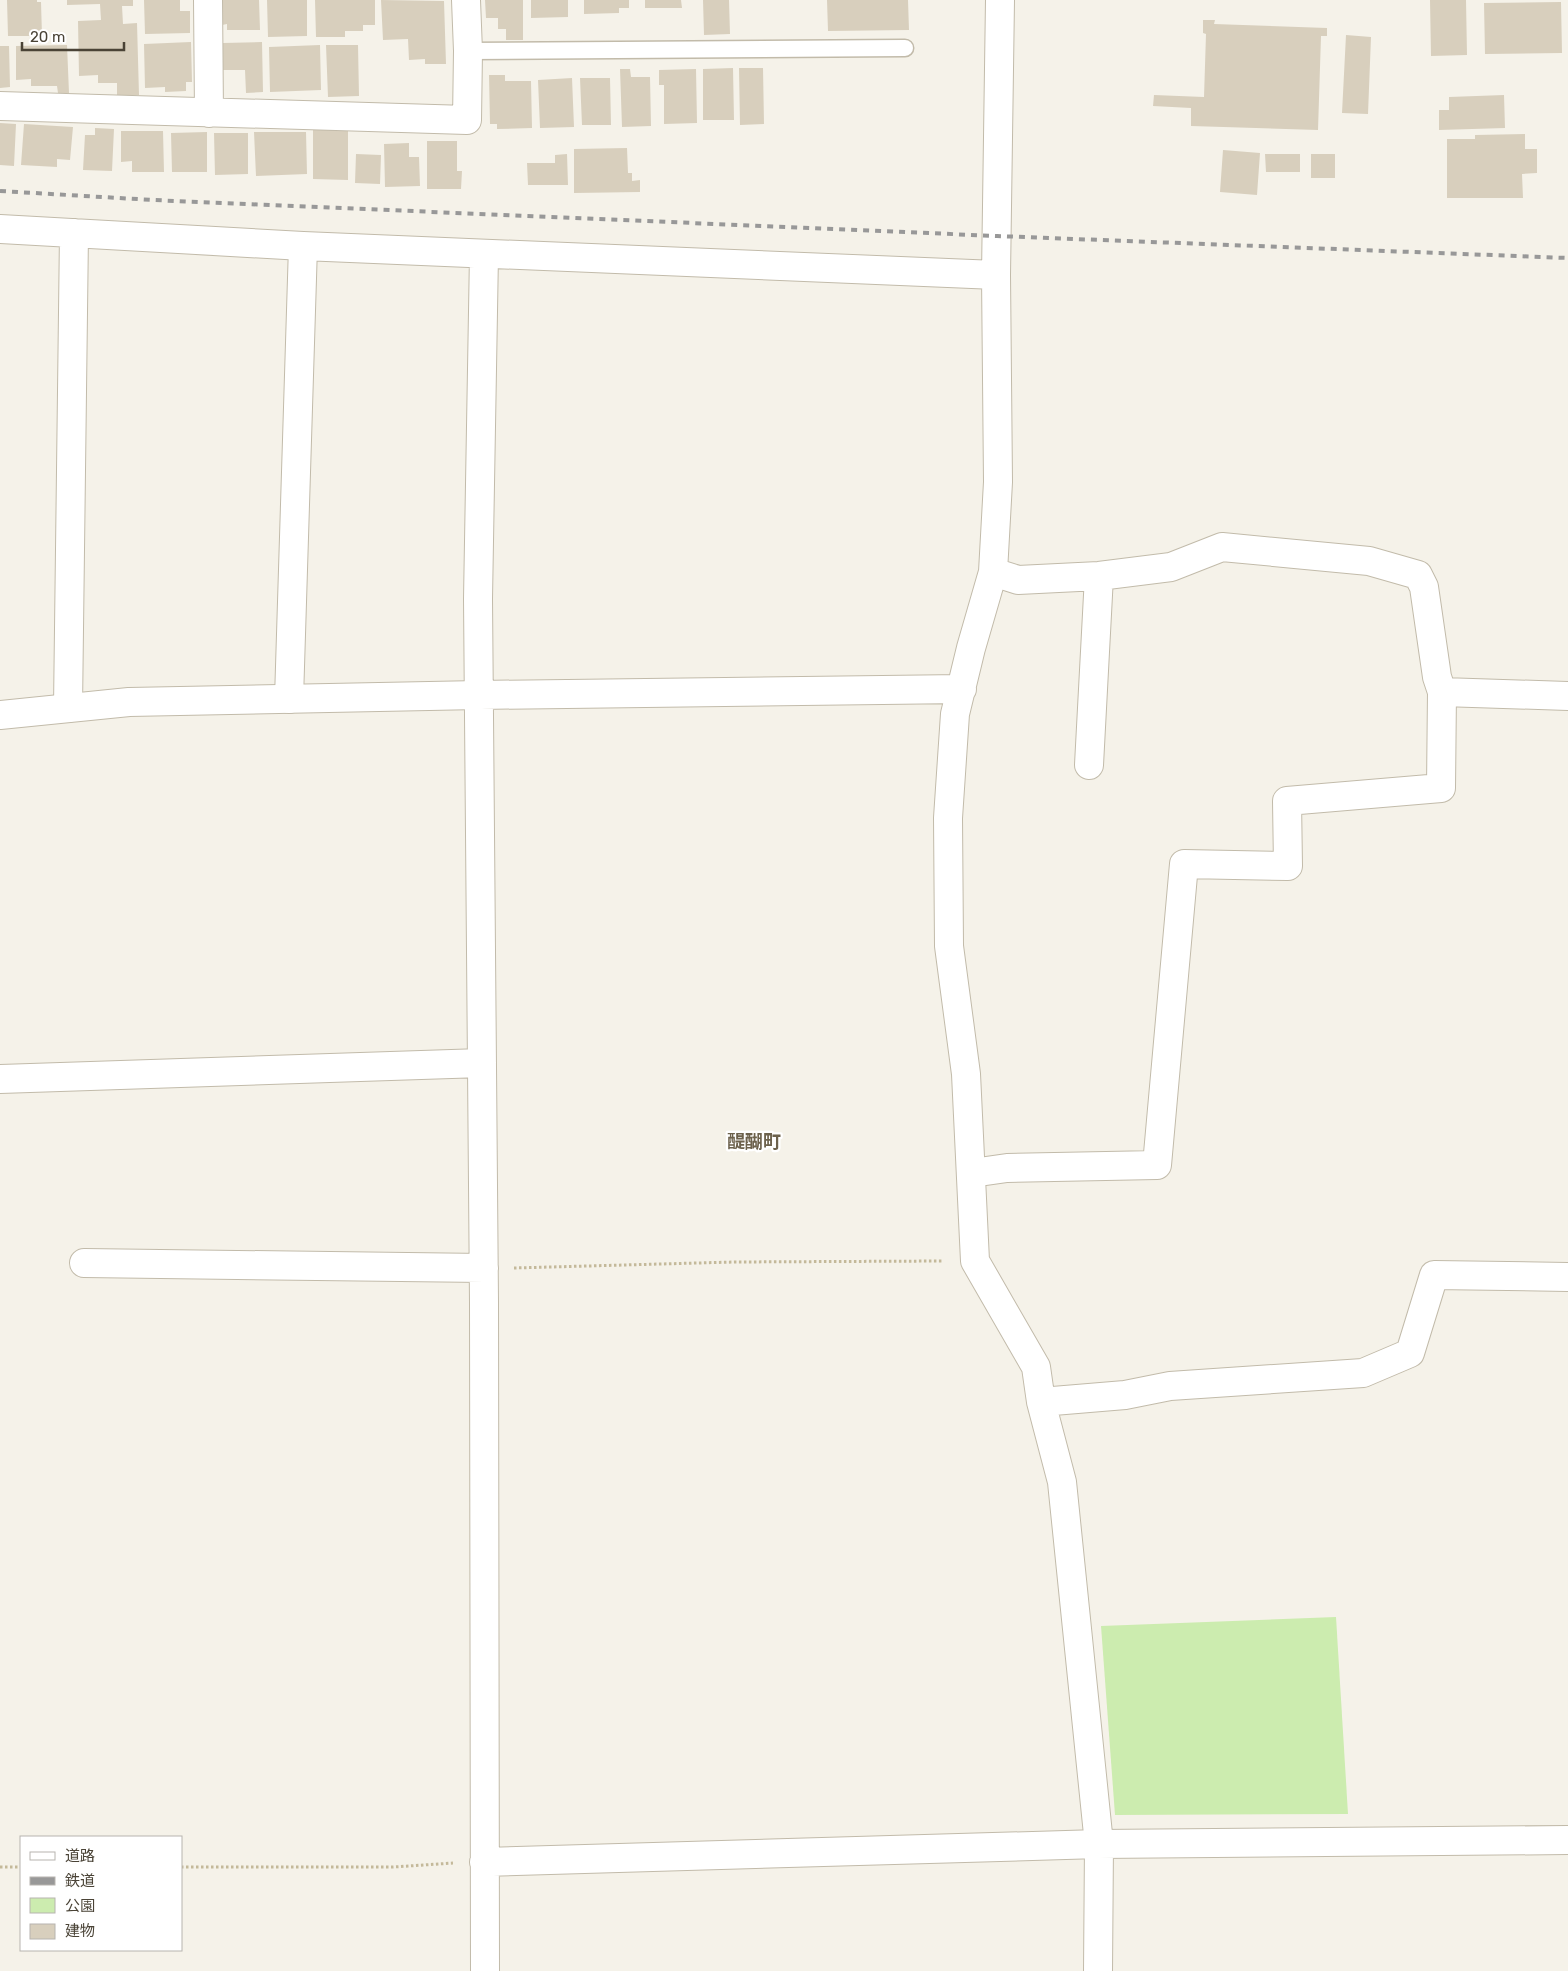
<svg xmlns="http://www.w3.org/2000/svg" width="1568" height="1971" viewBox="0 0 1568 1971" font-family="Rubik,'Noto Sans JP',sans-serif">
<rect width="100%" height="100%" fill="#f5f2e9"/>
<path fill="#ccecaf" d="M1336 1617 1348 1814 1115 1815 1101 1626Z"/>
<path fill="#d8cfbd" d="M7 0H37V2H41L42 36H8Z
M67 0H133V6H122L123 24 137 23 139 95H117V83H98V75L79 76 78 21 101 20 100 4 67 5Z
M144 0H180V11H190V33L145 34Z
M222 0H259L260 30H227V24L222 25Z
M267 0H307V36L268 37Z
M315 0H375V25H363V31H345V37H316Z
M381 0 444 1 446 64H425V59L409 60 408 39 383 40Z
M485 0H523V40H506V29H498V18H486Z
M531 0H568V17L531 18Z
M584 0H629V8H619V13L584 14Z
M645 0H681L682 8H645Z
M703 0H729L730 34 704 35Z
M827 0H908L909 30 828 31Z
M1430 0H1466L1467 55 1431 56Z
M1561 2 1562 53 1485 54 1484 3Z
M1203 20H1215L1214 24 1327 28V36H1321L1318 130 1191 126V108L1153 106 1154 95 1204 97 1206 34 1203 33Z
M1346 35 1371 37 1368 114 1342 113Z
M191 42 192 82H186V91L165 92V87L145 88 144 44Z
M262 42 263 92 246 93 245 70H223V43Z
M67 45 69 93H58L57 86H31V79L16 80V46Z
M320 45 321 90 270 92 269 47Z
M326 45H358L359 96 328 97Z
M0 46H9L10 87 0 88Z
M733 68 734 120H703V69Z
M739 68H763L764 124 740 125Z
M620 69H630L631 77H650L651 126 622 127Z
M696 69 697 123 664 124V85H659V70Z
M489 75H505V81H531L532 128 497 129V124H490Z
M572 78 574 127 540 128 538 80Z
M580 78H610L611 125H582Z
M1504 95 1505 128 1439 130V110H1449V97Z
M0 123 16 124 14 166 0 165Z
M24 124 73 127 70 160 57 159V167L21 165Z
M95 128 114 129 112 171 83 170 85 135H95Z
M313 130H348V180L313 179Z
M121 131H163L164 172H132V161L121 162Z
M207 132V172H172L171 133Z
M254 132H306L307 174 256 176Z
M214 133H248V174L215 175Z
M1525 134V149H1537V173L1522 174 1523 198H1447V139H1475V135Z
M427 141H457V171H462L461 189H427Z
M409 143V157H419L420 186 385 187 384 144Z
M627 148 628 173H632V181L640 180V192L574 193V149Z
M1223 150 1260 153 1257 195 1220 192Z
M356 154 381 155 380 184 355 183Z
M567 154 568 185H528L527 163H555V155Z
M1265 154H1300V172H1266Z
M1311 154H1335V178H1311Z"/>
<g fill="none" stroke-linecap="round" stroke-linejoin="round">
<g stroke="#c2bbaa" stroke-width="19">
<path id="service" d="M468 51 905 48"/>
</g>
<g stroke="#c2bbaa" stroke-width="30">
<path id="minor" d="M208 0 209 113
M1000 0 996 275 998 482 993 572 971 648 955 714 948 818 949 946 966 1074 975 1261 1036 1367 1041 1402 1062 1482 1099 1844 1098 1971
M0 106 467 120 468 51 466 0
M0 229 303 246 996 275
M484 254 478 599 484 1302 485 1971
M993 572 1018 580 1099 576 1171 567 1222 547 1369 561 1418 575 1424 587 1437 677 1442 692 1568 696
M479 695 962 689
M289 699 303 246
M68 708 74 233
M1089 765 1099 576
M0 1079 482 1063
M972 1173 1007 1168 1157 1165 1184 864 1288 866 1287 801 1441 788 1442 692
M84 1263 484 1268
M1041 1402 1125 1395 1170 1386 1363 1373 1410 1353 1434 1275 1568 1277
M484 1862 1099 1844 1568 1840"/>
</g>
<g stroke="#c2bbaa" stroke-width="30">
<path id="tertiary" d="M0 715 129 702 479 695"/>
</g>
<path stroke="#c4b99a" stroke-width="3" stroke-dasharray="2.5 2.5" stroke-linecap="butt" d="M514 1268 734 1262 943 1261
M0 1867H21
M181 1867H393L453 1863"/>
<use href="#service" stroke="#fff" stroke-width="16"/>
<use href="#minor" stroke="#fff" stroke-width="28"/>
<use href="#tertiary" stroke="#fff" stroke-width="28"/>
<path stroke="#989898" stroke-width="4" stroke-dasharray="6 6" stroke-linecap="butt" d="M0 191 153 200 997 236 1568 258"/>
</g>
<g text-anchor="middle" stroke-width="4.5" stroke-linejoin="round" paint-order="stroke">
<g font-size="18" font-weight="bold" fill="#6d624d" stroke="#fff">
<text x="754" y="1148">醍醐町</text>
</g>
</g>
<rect x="20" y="1836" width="162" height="115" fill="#ffffff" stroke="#b7b4af"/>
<rect x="30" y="1852" width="25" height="8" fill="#ffffff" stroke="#b7b4af"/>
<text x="65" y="1861" font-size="15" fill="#4a4336">道路</text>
<rect x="30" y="1877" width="25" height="8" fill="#989898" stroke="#b7b4af"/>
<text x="65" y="1886" font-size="15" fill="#4a4336">鉄道</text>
<rect x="30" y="1898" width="25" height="15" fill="#ccecaf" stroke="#b7b4af"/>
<text x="65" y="1911" font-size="15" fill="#4a4336">公園</text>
<rect x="30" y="1924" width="25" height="15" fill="#d8cfbd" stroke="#b7b4af"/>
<text x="65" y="1936" font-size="15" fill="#4a4336">建物</text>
<path d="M22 42v8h102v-8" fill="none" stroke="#4a4336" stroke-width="2.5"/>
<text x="30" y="42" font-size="15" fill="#4a4336" stroke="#ffffff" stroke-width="4" paint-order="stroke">20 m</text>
</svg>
